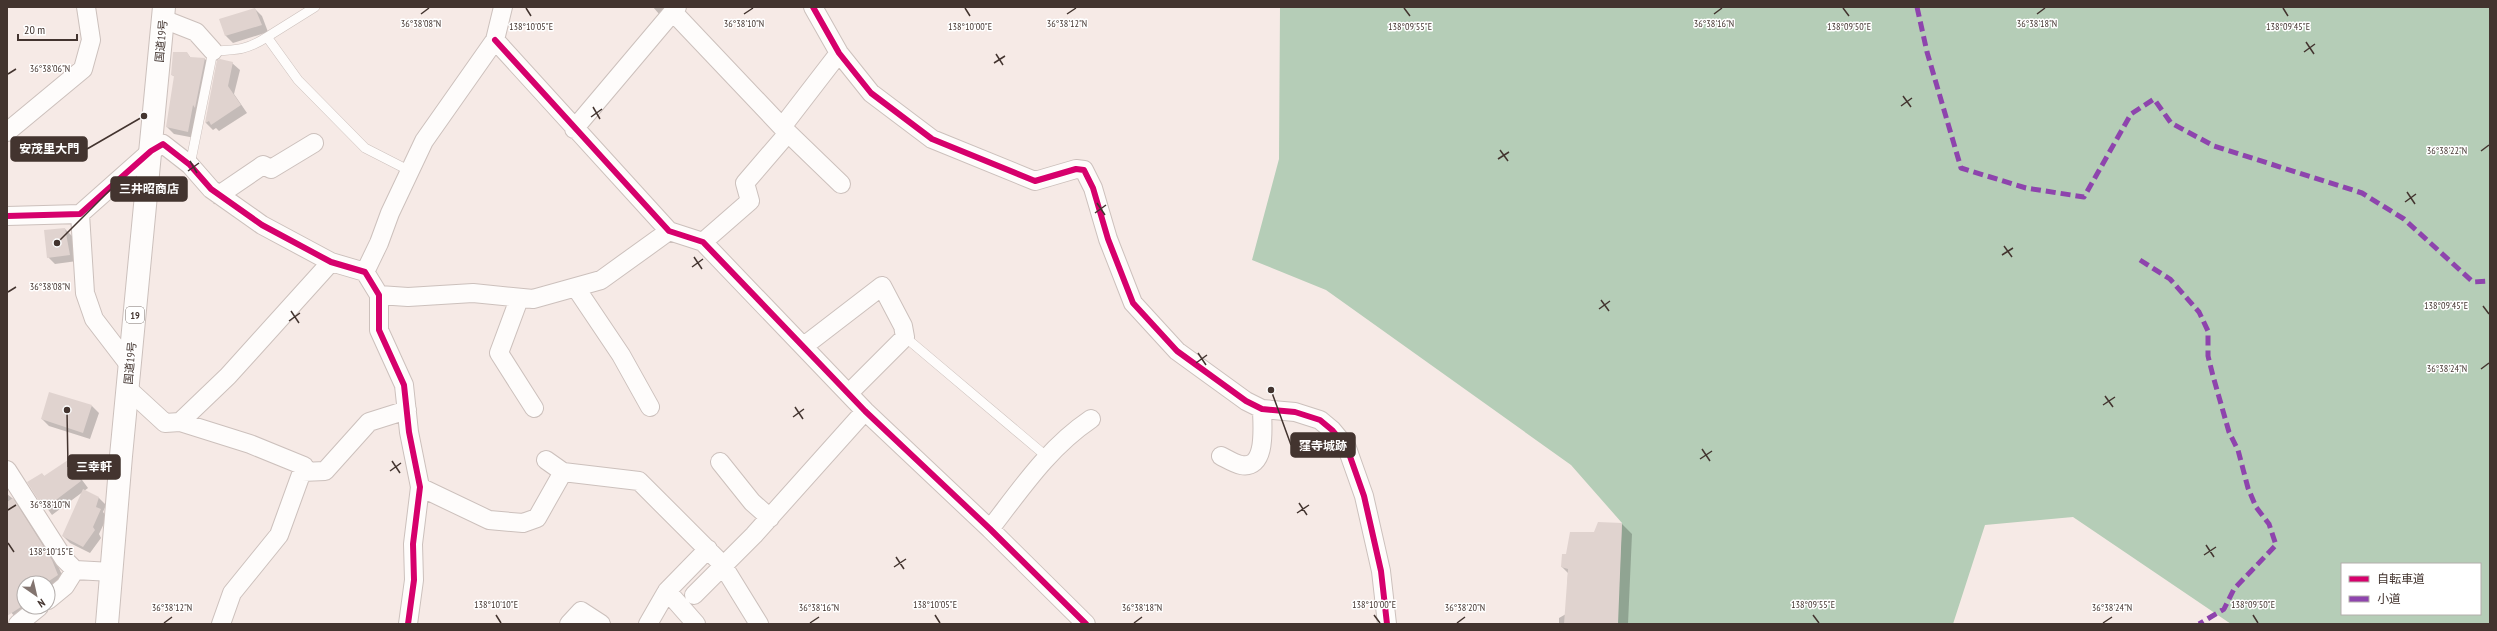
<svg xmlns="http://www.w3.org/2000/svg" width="2497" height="631" viewBox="0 0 2497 631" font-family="'PT Sans Narrow','Noto Sans JP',sans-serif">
<rect width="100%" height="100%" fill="#f6eae6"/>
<path fill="#b5cdb7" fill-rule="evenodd" d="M1280 7H2490V624H2231L2073 517 1985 525 1953 624H1617L1622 523 1571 465 1326 290 1252 260 1279 159ZM2342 564H2480V614H2342Z"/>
<path fill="#0003" d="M653 7H667L659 14Z
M255 9 262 16 268 32 233 43 226 36 220 20Z
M187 53 191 58 205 59 212 66 195 138 174 134 167 127 175 77 172 75Z
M218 61 232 63 240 70 234 94 247 113 219 131 216 128 213 130 206 123Z
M65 229 72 236 77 261 55 264 48 257Z
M92 406 99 413 90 439 49 426 42 419Z
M68 461 88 488 84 491 99 498 106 505 103 512 107 517 99 534 101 538 90 553 70 543 63 536 84 491 52 515 29 483 42 474 45 477Z
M7 494 17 502 59 568 65 582 48 593V583H24V607H38L18 620 7 608Z
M1622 524 1632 534 1628 624H1559V618L1566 614 1568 573 1562 567 1567 555 1594 533Z"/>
<path fill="#e0d3cf" d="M255 8 262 25 225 36 219 19Z
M173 52H187L190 57 205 58 195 108 193 105 188 132 166 127 174 76 171 75Z
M220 59 233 62 228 86 241 105 211 125 209 121 205 123 217 60Z
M65 228 70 255 47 258 44 230Z
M49 392 92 405 83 433 41 419Z
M68 460 81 481 44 509 27 482 42 473 44 476Z
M83 489 99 497 96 507 101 509 93 527 95 530 83 547 62 536Z
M13 498 52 560 58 575 46 583H24V605L7 616V502Z
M1598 522 1622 523 1618 624H1564L1568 569 1561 567 1562 554H1566L1570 532H1594Z"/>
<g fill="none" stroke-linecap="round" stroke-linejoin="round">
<g stroke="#ccc0bc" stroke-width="10">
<path id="lane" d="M267 37 315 7
M190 165 213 51C237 50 247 50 267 37L298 80 365 148 410 171
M905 337 1046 456"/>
</g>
<g stroke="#ccc0bc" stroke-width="20">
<path id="street" d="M813 7 839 53 871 93 932 139 1035 181 1076 169 1084 170 1093 188 1108 239 1133 303 1177 351 1246 401 1262 409 1295 412 1320 420 1332 430 1347 448 1364 496 1381 571 1387 624
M673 12 782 127 841 184
M163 19 196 32 213 51
M495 40 669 231 703 242 865 411 990 529 1086 624
M782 127 839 53
M574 129 677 7
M7 132 83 69 91 40 86 7
M219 195 263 165 271 169 314 143
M80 214 85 293 94 319 130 366
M7 216 80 214 151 151 163 144 190 165 211 189 262 225 331 262 365 272 379 295V330L404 385 409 432 420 487 413 544 414 580 408 624
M703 242 750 201 745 183 788 133
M365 272 379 243 390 213 424 141 495 40 503 7
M576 288 621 355 650 407
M379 295 408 297 473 293 533 299 601 280 669 231
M519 299 499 353 534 408
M804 346 882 286 903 326 905 337 849 393
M128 389 165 423 180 422 228 376 331 262
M180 422 250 444 304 466 279 535 232 593 221 624
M1221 456C1227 459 1235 464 1241 465 1268 470 1262 424 1262 409
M546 460 563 472
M720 462 752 502 770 518
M7 470 64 559 75 570 112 572
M302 472 325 471 369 422 407 410
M420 487 489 520 523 523 537 518 563 472 639 481 722 564 759 624
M990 529C1021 489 1048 448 1091 419
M667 591 696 624
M694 595 754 535 865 411
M48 600 65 586 75 570
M18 624 39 607
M569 624 581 611 601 624
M648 624 667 591 708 549"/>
</g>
<g stroke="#ccc0bc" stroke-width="24">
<path id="highway" d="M107 624 121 456 164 7"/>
</g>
<use href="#lane" stroke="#fefcfb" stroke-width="9"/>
<use href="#street" stroke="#fefcfb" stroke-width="18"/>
<use href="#highway" stroke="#fefcfb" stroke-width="22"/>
<path stroke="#8e44ad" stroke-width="5" stroke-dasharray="10 5" stroke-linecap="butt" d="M1917 7 1927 52 1961 168 2026 188 2084 197 2131 114 2154 99 2171 123 2214 146 2362 193 2404 219 2473 282 2490 281
M2140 260 2170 279 2199 312 2208 331V356L2213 376 2229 432 2238 450 2248 488 2256 507 2269 524 2276 545 2234 589 2224 609 2199 624"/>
<g stroke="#fff" stroke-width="8">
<path id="cycleway" d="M813 7 839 53 871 93 932 139 1035 181 1076 169 1084 170 1093 188 1108 239 1133 303 1177 351 1246 401 1262 409 1295 412 1320 420 1332 430 1347 448 1364 496 1381 571 1387 624
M495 40 669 231 703 242 865 411 990 529 1086 624
M7 216 80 214 151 151 163 144 190 165 211 189 262 225 331 262 365 272 379 295V330L404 385 409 432 420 487 413 544 414 580 408 624"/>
</g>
<use href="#cycleway" stroke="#d6006c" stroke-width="6"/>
</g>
<path fill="none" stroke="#43342f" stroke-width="1.5" d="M526 8 531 16M965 8 970 16M1404 8 1410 16M1843 8 1849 16M2283 8 2288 16M421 14 429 8M744 14 753 8M1067 14 1076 8M1714 14 1722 8M2037 14 2045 8M2306 42 2314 54M2304 52 2315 44M996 54 1003 65M994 63 1005 56M8 74 16 69M1903 96 1911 107M1901 106 1912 98M593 107 600 119M591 117 602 109M1500 150 1508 161M2481 151 2489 145M1498 159 1509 152M190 161 197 173M188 171 199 163M2407 192 2415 204M2405 202 2416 194M1097 203 1105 215M1095 213 1106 205M2004 246 2012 257M2002 255 2013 248M694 257 702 269M692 267 703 259M8 292 16 287M1601 300 1609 311M2483 306 2489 314M1599 309 1610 301M291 311 299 323M289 321 300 313M1198 353 1206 365M1196 363 1207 355M2481 369 2489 363M2105 396 2113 407M2103 405 2115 397M795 407 803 419M793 417 804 409M1702 449 1710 461M1700 459 1712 451M392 461 400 473M390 471 401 463M1299 503 1307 515M8 510 16 505M1297 513 1309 505M8 543 14 552M2206 545 2214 557M2204 555 2216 547M896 557 904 569M894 567 906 559M496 615 501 623M935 615 940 623M1374 615 1380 623M1813 615 1819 623M2253 615 2258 623M164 623 172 617M810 623 819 617M1134 623 1142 617M1457 623 1465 617M2103 623 2112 617"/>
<g text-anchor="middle" stroke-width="3" stroke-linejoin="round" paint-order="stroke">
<rect fill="#fff" stroke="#7b716d" stroke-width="1" x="126" y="307" width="18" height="16" rx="3"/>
<g font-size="10" font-weight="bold" fill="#43342f">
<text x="135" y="319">19</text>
</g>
<g font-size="11" fill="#43342f" stroke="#fff">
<text transform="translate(161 41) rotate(-85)" y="4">国道19号</text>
<text transform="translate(130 363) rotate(-85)" y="4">国道19号</text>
</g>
</g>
<g font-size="10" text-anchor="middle" fill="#43342f" stroke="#fff" stroke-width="3" stroke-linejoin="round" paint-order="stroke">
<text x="421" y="27">36°38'08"N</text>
<text x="744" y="27">36°38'10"N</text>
<text x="1067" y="27">36°38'12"N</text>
<text x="1714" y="27">36°38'16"N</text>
<text x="2037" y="27">36°38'18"N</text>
<text x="531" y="30">138°10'05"E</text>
<text x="1410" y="30">138°09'55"E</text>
<text x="1849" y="30">138°09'50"E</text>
<text x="970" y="30">138°10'00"E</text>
<text x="2288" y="30">138°09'45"E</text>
<text x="50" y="72">36°38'06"N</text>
<text x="2447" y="154">36°38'22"N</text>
<text x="50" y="290">36°38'08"N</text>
<text x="2446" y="309">138°09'45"E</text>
<text x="2447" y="372">36°38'24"N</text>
<text x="50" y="508">36°38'10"N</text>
<text x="51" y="555">138°10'15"E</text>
<text x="496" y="608">138°10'10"E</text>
<text x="935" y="608">138°10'05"E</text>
<text x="1374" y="608">138°10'00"E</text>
<text x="1813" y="608">138°09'55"E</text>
<text x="2253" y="608">138°09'50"E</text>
<text x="172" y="611">36°38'12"N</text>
<text x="819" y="611">36°38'16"N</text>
<text x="1142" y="611">36°38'18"N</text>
<text x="1465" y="611">36°38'20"N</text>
<text x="2112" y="611">36°38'24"N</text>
</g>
<path fill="none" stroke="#43342f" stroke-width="1.5" d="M144 116L87 149M57 243L111 189M1271 390L1291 445M67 410L68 467"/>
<g fill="#43342f" stroke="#fff" stroke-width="1.5">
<circle cx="144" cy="116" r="4"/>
<circle cx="57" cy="243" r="4"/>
<circle cx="1271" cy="390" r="4"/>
<circle cx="67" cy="410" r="4"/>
</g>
<g fill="#43342f" stroke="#43342f" stroke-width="1.5">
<rect x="11" y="137" width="76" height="24" rx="4"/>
<rect x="111" y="177" width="76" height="24" rx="4"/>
<rect x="1291" y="433" width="64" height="24" rx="4"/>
<rect x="68" y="455" width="52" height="24" rx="4"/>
</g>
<g font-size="12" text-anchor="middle" font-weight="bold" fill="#fff">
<text x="49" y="153">安茂里大門</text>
<text x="149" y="193">三井昭商店</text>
<text x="1323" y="450">窪寺城跡</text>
<text x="94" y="471">三幸軒</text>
</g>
<rect width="2497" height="631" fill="none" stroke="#43342f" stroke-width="16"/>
<rect x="2341" y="563" width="140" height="52" fill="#ffffff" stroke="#b4aeac"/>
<rect x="2349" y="576" width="20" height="6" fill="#d6006c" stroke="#b4aeac"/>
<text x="2377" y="583" font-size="12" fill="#43342f">自転車道</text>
<rect x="2349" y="596" width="20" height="6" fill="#8e44ad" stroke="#b4aeac"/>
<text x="2377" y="603" font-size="12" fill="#43342f">小道</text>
<g transform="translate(36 595) rotate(146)"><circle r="19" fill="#ffffff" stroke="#b4aeac"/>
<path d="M0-3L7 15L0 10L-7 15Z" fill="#82746f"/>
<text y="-6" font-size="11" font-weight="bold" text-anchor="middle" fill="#43342f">N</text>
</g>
<path d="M18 34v6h59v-6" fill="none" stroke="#43342f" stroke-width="2"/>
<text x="24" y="34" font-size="12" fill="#43342f" stroke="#ffffff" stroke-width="3" paint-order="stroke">20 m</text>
</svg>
